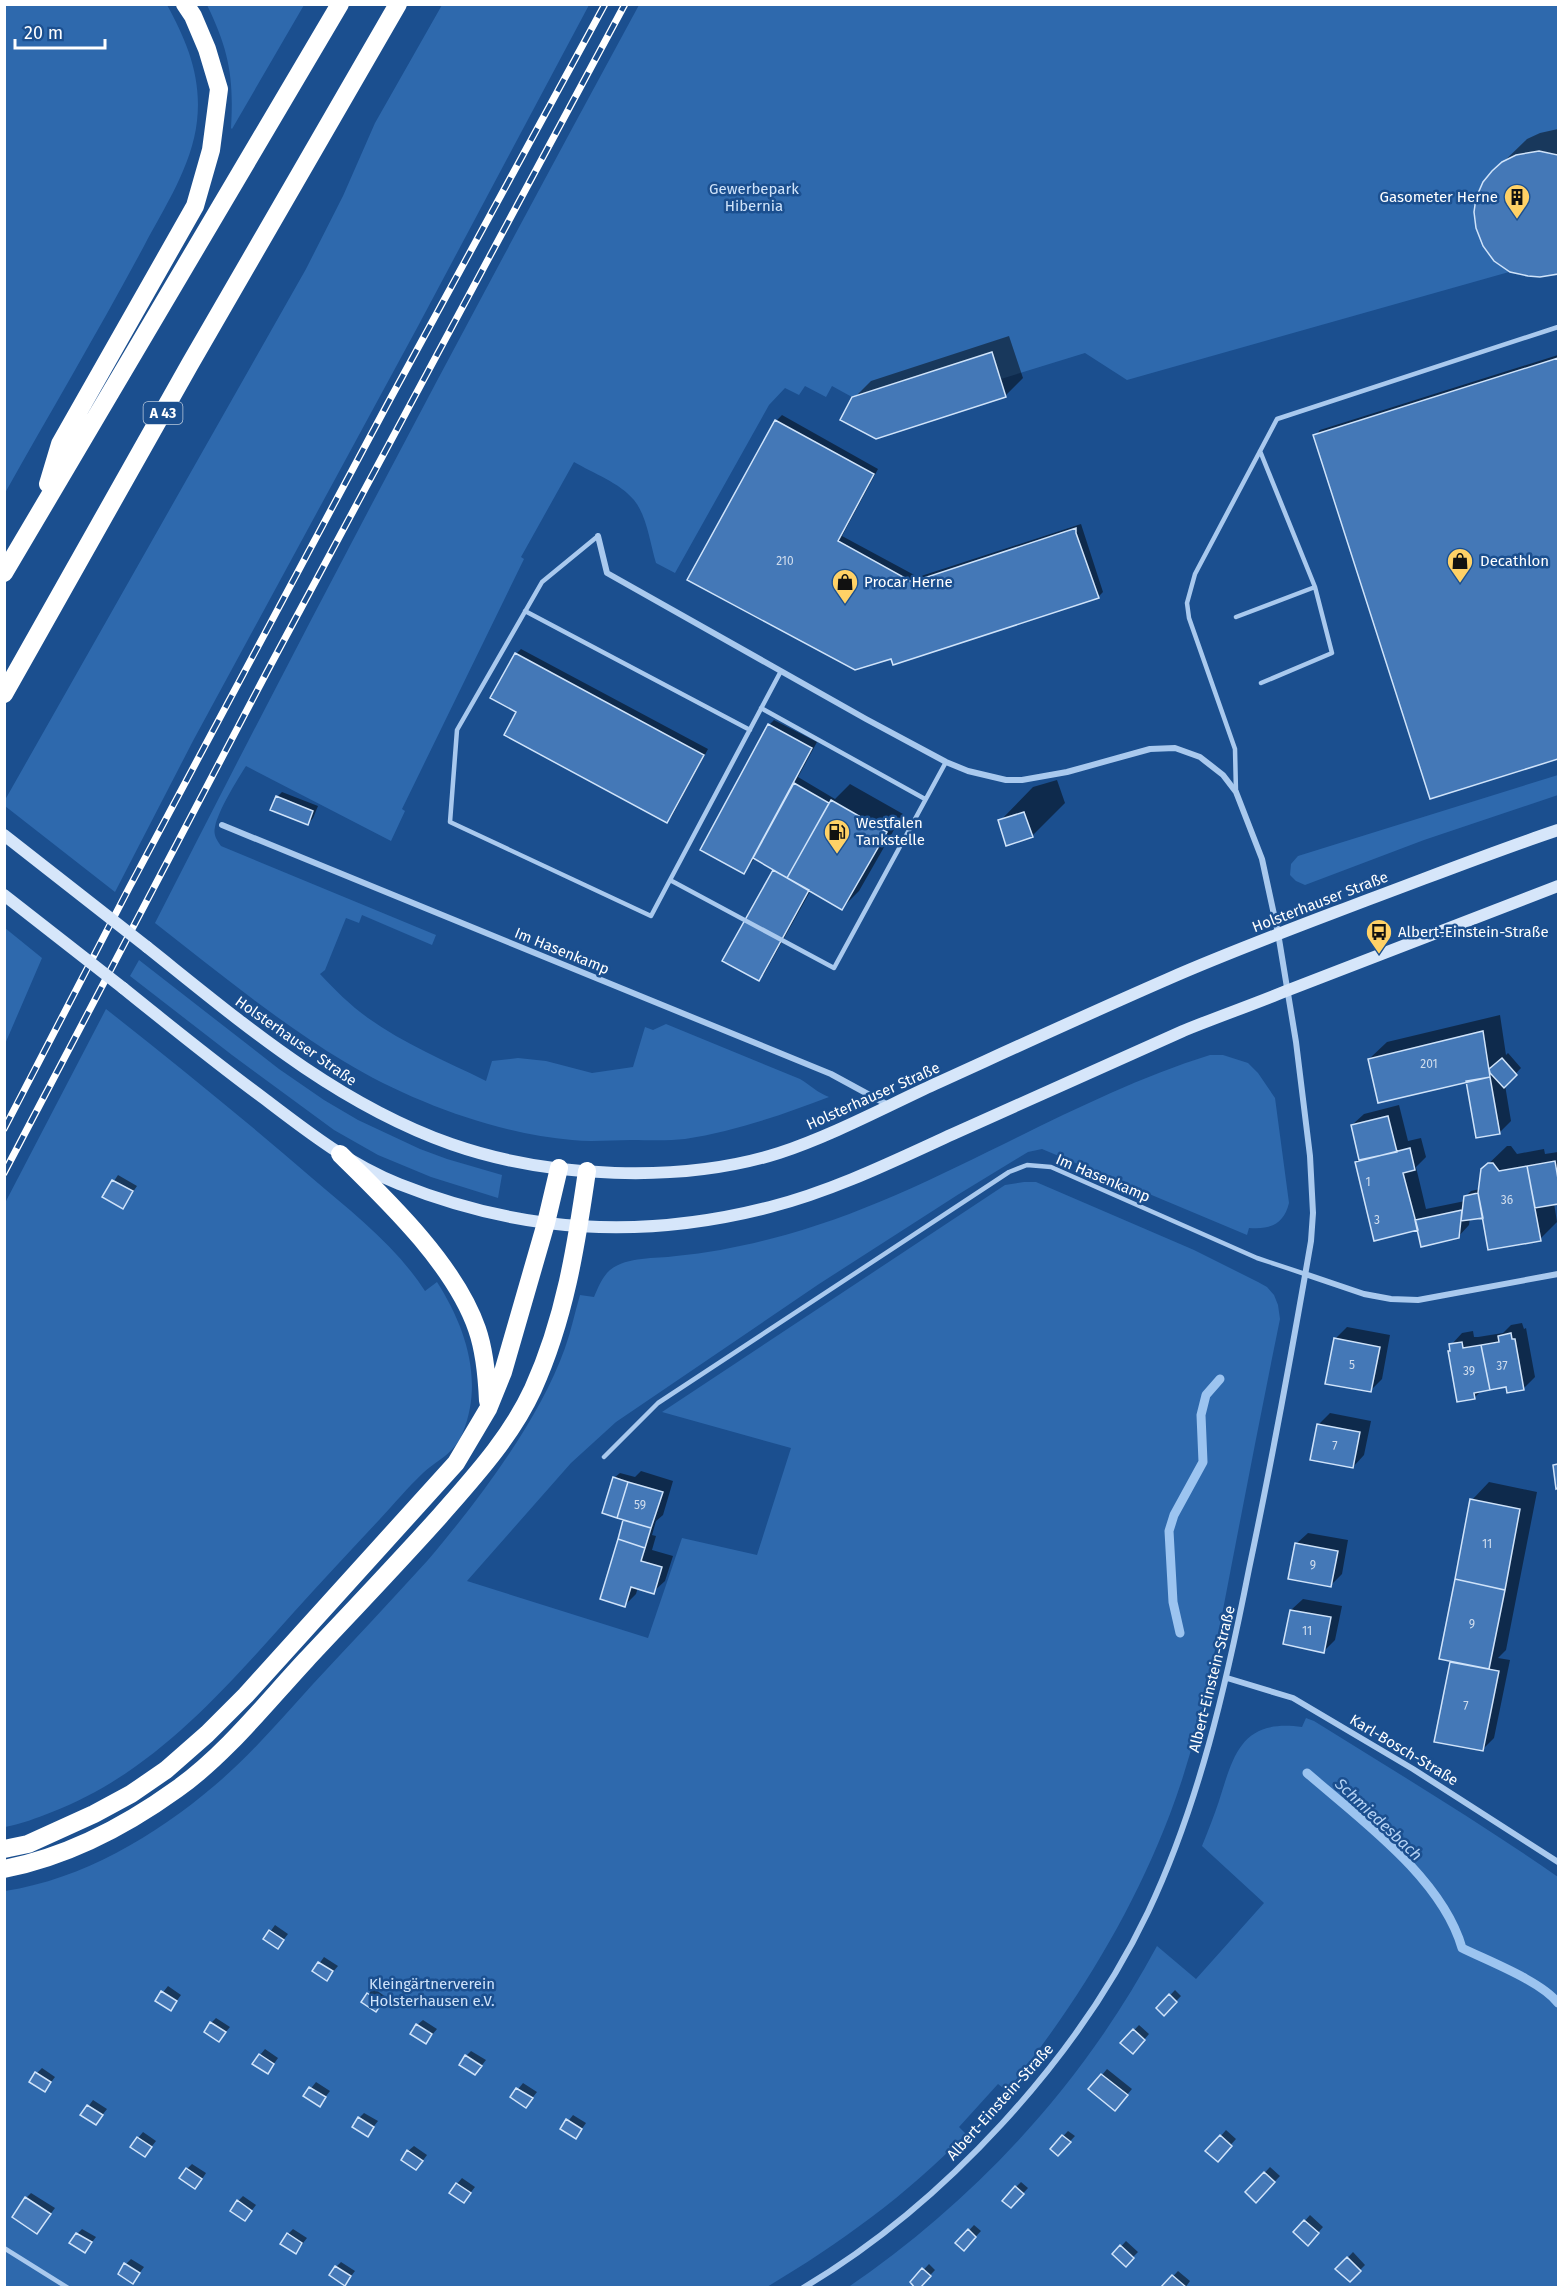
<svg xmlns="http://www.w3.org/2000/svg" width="1563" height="2292" viewBox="0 0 1563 2292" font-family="'Fira Sans',sans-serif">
<rect width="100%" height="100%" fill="#1b4f8f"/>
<path fill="#2e69ad" d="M5 4 167 5C187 41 202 78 197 121 192 166 164 208 144 246 99 330 51 411 5 493Z
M207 5H304L232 129 231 128C234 78 229 50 207 5Z
M442 5H589L417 328 194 739 115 892 5 806V800L306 269 343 196 375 123Z
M639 5H1558V274C1541 278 1527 276 1509 272L1127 380 1085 353 1001 379 992 352 852 397 832 386 826 397 805 386 799 395 785 388 769 405 675 573 656 563C650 543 647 516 634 500 620 483 593 473 574 462L521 557 524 559 402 809 405 811 391 841 246 766C237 780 218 811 215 827 213 835 217 840 221 846L436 935 432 945 362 915 359 923 346 918 325 970 320 974C335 990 350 1005 368 1018 404 1044 446 1061 486 1081L492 1061 518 1058 546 1061 592 1073 633 1067 645 1027 653 1030 666 1024 800 1079C810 1085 818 1093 829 1097 782 1115 735 1131 685 1139 668 1141 648 1140 631 1140 611 1140 591 1142 572 1140 498 1134 409 1101 345 1062 278 1022 217 971 155 923 312 614 474 309 639 5Z
M1558 775V795L1424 840 1305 885 1296 881 1290 875 1291 864 1298 856Z
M5 928 42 958 5 1044Z
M139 960 279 1069 324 1100 358 1120 420 1149 447 1159 502 1175 498 1198 431 1177 378 1155 334 1130 232 1055 130 976Z
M106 1009C176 1064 245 1120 312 1178 352 1212 396 1246 425 1291L437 1282C465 1326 484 1380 463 1432 454 1454 440 1458 423 1473 408 1487 394 1504 380 1519 351 1550 322 1581 294 1612 223 1691 153 1773 52 1812 37 1818 21 1824 5 1827V1203Z
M1210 1055H1223L1248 1063 1258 1073 1275 1098 1289 1203C1284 1224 1270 1230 1249 1228L1247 1235 1042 1149 1028 1152 959 1194 819 1284 616 1422 571 1463 467 1581 648 1638 682 1538 757 1555 791 1448 662 1412 1005 1185 1024 1182H1036L1194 1250 1258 1282 1267 1287 1274 1295 1278 1305 1280 1319C1263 1402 1247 1485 1231 1568 1215 1651 1200 1735 1170 1814 1131 1916 1075 2006 1007 2091L998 2084 959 2127 966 2134C907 2195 839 2244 767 2287L5 2288V1891C83 1879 155 1836 214 1786 250 1756 281 1719 313 1684 351 1643 390 1602 428 1560 478 1501 539 1421 565 1348 571 1331 575 1312 580 1295L594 1297C598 1288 602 1277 610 1270 628 1256 655 1259 676 1256 708 1253 739 1247 770 1239 925 1200 1057 1103 1210 1055Z
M1306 1718 1314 1721C1396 1772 1479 1822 1558 1877V2287L847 2288C976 2200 1083 2084 1157 1946L1196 1979 1264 1903 1202 1846C1208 1831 1214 1816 1219 1801 1234 1753 1242 1719 1302 1727Z"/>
<path fill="#0007" d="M1558 129V272L1556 273 1493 172 1527 139 1540 133Z
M1009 336 1023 378 1005 396 854 398 871 381Z
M1558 355V757L1431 798 1315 436 1320 430Z
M782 415 878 469 842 536 918 577 1081 524 1103 592 1098 597 891 657 689 579 776 421Z
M521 649 708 749 672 816 667 821 516 654Z
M774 720 817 742 798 777 835 799 850 784 903 814 859 891 842 908 811 890 764 974 758 979 724 960 775 869 755 858 744 872 769 725Z
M1057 780 1065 803 1032 836 1000 821 1033 787Z
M282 792 318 806 313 818 308 824 277 797Z
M1500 1015 1506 1055 1508 1053 1521 1068 1505 1085 1511 1121 1499 1133 1467 1081 1369 1059 1387 1042Z
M1399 1105 1408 1141 1421 1138 1426 1157 1416 1167 1426 1209 1465 1201 1466 1196 1471 1191 1480 1189 1482 1170 1507 1146H1511L1517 1154 1544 1149 1545 1154 1558 1152V1202L1554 1203 1557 1222 1540 1239 1484 1215 1470 1218 1469 1225 1458 1237 1419 1228 1356 1162 1360 1158 1352 1125 1364 1114Z
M118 1175 137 1186 122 1208 104 1196Z
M1522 1323 1524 1329 1526 1328 1535 1377 1523 1389 1507 1385 1482 1390 1475 1397 1451 1345 1462 1333 1473 1331 1474 1337H1478L1503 1333 1511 1325Z
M1347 1327 1390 1335 1382 1379 1370 1391 1335 1339Z
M1330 1413 1371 1421 1364 1455 1353 1467 1318 1425Z
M641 1471 673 1481 663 1515 656 1521 652 1535 656 1536 652 1550 673 1556 665 1581 653 1592 638 1587 636 1594 625 1605 602 1598 625 1519 614 1478 620 1473 635 1477Z
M1489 1482 1537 1492 1506 1650 1498 1658 1510 1660 1494 1738 1483 1749 1451 1662 1472 1500Z
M1308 1533 1348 1540 1342 1574 1330 1586 1296 1544Z
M1303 1599 1342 1606 1335 1640 1324 1651 1291 1610Z
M275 1925 288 1934 278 1947 265 1939Z
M324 1957 338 1966 327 1979 314 1971Z
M168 1986 181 1995 171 2009 157 2000Z
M373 1988 386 1997 376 2010 363 2002Z
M1175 1990 1181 1996 1164 2014 1158 2008Z
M216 2018 230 2027 219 2040 211 2023Z
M423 2020 437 2029 426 2042 417 2025Z
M1139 2025 1149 2034 1138 2047 1122 2043Z
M265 2049 278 2058 268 2072 260 2055Z
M471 2051 486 2060 475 2074 466 2056Z
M42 2068 55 2077 45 2090 37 2073Z
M1107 2069 1132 2089 1120 2103 1102 2075Z
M316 2082 330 2091 319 2105 305 2096Z
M523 2083 537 2092 526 2106 512 2097Z
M93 2100 107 2109 96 2123 82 2115Z
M364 2113 378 2121 367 2135 359 2118Z
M573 2115 586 2123 576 2137 562 2129Z
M1226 2130 1236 2139 1218 2159 1208 2151Z
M1068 2131 1075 2136 1058 2154 1052 2148Z
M143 2132 156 2141 145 2155 138 2138Z
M414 2146 427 2155 421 2163 408 2151Z
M192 2164 206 2173 200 2182 187 2169Z
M1270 2167 1280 2176 1256 2201 1247 2192Z
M462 2178 475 2187 464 2201 457 2184Z
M1021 2182 1028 2188 1016 2201V2187Z
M31 2193 55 2208 37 2232 26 2198Z
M243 2196 256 2205 245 2219 238 2201Z
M1310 2215 1323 2227 1308 2244 1295 2232Z
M974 2225 981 2231 964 2249 957 2243Z
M82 2229 96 2237 85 2251 77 2234Z
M293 2229 307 2238 296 2252 288 2234Z
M1126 2241 1138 2252 1126 2264 1114 2254Z
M1353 2252 1365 2265 1350 2280 1337 2269Z
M131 2259 144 2267 133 2282 126 2264Z
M341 2262 355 2271 345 2284 336 2267Z
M929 2264 935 2270 918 2288 912 2282Z
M1178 2271 1190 2281 1185 2288H1162Z"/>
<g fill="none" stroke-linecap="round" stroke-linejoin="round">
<path stroke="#9cc4f0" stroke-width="9" d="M1180 1633 1173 1602 1169 1531 1174 1515 1203 1462 1201 1415 1206 1395 1220 1379
M1307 1773C1361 1820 1442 1878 1462 1948 1488 1961 1541 1981 1558 2003"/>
</g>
<path fill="#4478b7" stroke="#cfe3fa" stroke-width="1.5" d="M1539 151 1558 155V274L1540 277 1528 276 1510 272 1494 261 1483 246 1476 228 1474 212 1476 198 1483 182 1492 171 1502 162 1516 155Z
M992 352 1006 397 876 439 840 420 852 397Z
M1558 358V759L1430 799 1313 435Z
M775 420 874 474 838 541 912 582 1076 528V533L1099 598 893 665 891 659 855 670 687 580Z
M515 653 704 755 667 823 504 735 516 712 490 698Z
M768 724 812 748 744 874 700 850Z
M794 783 829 803 787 878 753 858Z
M276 796 313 811 308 825 270 810Z
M831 800 887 832 842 910 787 878Z
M1024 812 1033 837 1006 846 998 820Z
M773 870 809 890 759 981 722 961Z
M1483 1031 1490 1077 1378 1103 1368 1059Z
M1502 1058 1517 1075 1504 1088 1490 1073 1489 1069Z
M1490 1077 1500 1134 1476 1138 1466 1081Z
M1388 1116 1397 1152 1359 1160 1351 1125Z
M1410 1148 1415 1170 1403 1173 1418 1230 1374 1241 1355 1162Z
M1555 1161 1558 1179V1204L1535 1208 1527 1166Z
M1488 1163H1493L1499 1171 1527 1166 1541 1241 1488 1250 1478 1193 1481 1169Z
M112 1180 133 1191 123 1209 102 1197Z
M1478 1193 1483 1218 1461 1221 1464 1196Z
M1462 1210 1459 1238 1421 1247 1415 1220Z
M1511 1333 1512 1339H1515L1524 1390 1507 1393 1506 1387 1490 1390 1481 1345 1499 1342 1498 1336Z
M1334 1338 1380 1347 1371 1392 1325 1384Z
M1462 1342 1463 1348 1481 1345 1490 1390 1474 1393 1475 1399 1457 1402 1448 1351H1450L1449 1344Z
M1317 1424 1360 1432 1353 1468 1310 1460Z
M1558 1464V1488L1556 1489 1553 1465Z
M613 1477 628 1482 617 1518 602 1513Z
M628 1482 663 1492 651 1528 617 1518Z
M1470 1499 1520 1509 1505 1590 1455 1579Z
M623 1520 651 1528 645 1548 618 1539Z
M618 1539 645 1548 641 1561 662 1567 654 1594 631 1587 625 1607 600 1599Z
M1295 1543 1338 1551 1331 1587 1288 1579Z
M1455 1579 1505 1590 1489 1669 1439 1659Z
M1290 1610 1331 1617 1324 1653 1283 1644Z
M1450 1662 1499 1671 1483 1751 1434 1742Z
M269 1930 284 1940 278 1949 263 1939Z
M318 1962 333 1971 327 1981 312 1971Z
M161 1991 177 2001 171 2011 155 2001Z
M367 1993 382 2003 376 2012 361 2002Z
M1169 1994 1177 2002 1164 2016 1156 2008Z
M210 2022 226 2032 219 2042 204 2032Z
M416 2024 432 2034 426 2044 410 2034Z
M1133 2029 1145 2040 1133 2054 1120 2043Z
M259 2054 274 2064 268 2074 252 2064Z
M465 2055 482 2066 475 2075 459 2065Z
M35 2072 51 2082 45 2092 29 2082Z
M1101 2074 1128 2095 1115 2111 1088 2089Z
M309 2087 326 2097 320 2107 303 2096Z
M516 2088 533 2098 526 2108 510 2097Z
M87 2105 103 2115 96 2125 80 2115Z
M358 2117 374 2127 368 2137 352 2127Z
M566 2119 582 2129 576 2139 560 2129Z
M1062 2135 1071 2142 1058 2156 1050 2149Z
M1220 2135 1232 2146 1218 2162 1205 2151Z
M137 2137 152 2147 145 2157 130 2147Z
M407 2150 423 2161 416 2170 401 2160Z
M186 2168 202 2179 195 2189 179 2178Z
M1264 2172 1275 2182 1256 2203 1245 2192Z
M456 2183 471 2193 464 2203 449 2193Z
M1015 2186 1024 2194 1011 2208 1002 2201Z
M25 2197 51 2214 37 2234 12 2217Z
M237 2200 252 2211 245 2221 230 2211Z
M1304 2220 1319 2233 1308 2246 1293 2232Z
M968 2229 976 2237 964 2251 955 2243Z
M76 2233 92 2242 85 2253 69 2243Z
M287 2233 302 2243 296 2254 280 2244Z
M1120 2245 1134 2258 1126 2267 1112 2254Z
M1347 2257 1361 2271 1350 2282 1335 2269Z
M124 2263 140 2273 133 2284 118 2274Z
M335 2266 351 2276 345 2286 329 2275Z
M922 2268 931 2276 920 2288H915L910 2282Z
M1172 2275 1186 2287V2288H1160Z"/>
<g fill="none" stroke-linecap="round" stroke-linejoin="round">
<path stroke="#a9c9ee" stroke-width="4.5" d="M1260 451 1315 587
M598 536 542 582 457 730 450 822 651 916 670 880
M525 611 750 730
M1236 617 1315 587 1332 653 1261 683
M781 671 670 880 834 968 946 762
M761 708 925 799
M1236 792 1235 749 1189 618 1187 603 1195 574 1277 419 1558 327
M604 1457 658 1403 1009 1172 1027 1165 1051 1167 1257 1258 1305 1274
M4 2248 68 2288"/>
<path stroke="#a9c9ee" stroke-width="6" d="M598 536 607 573 866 719 946 762 968 771 1006 780H1022L1067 772 1150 749 1175 748 1200 757 1223 775 1236 792 1262 859 1278 933 1296 1042 1310 1156 1313 1213 1311 1241C1292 1351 1272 1460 1249 1569 1226 1686 1199 1804 1148 1912 1078 2059 943 2205 803 2288
M222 825 831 1074 888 1105
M1305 1274 1364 1294 1391 1299 1418 1300 1558 1274
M1227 1678 1293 1698 1413 1769 1558 1862"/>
<path stroke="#d6e6fa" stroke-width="12" d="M147 947C241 1022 335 1103 451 1144 548 1178 681 1184 779 1153 833 1135 883 1108 935 1084 1012 1049 1090 1013 1168 979 1234 950 1302 925 1370 899 1432 876 1495 851 1558 830
M123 988C170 1026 217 1064 266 1100 308 1132 349 1164 399 1184 522 1233 642 1240 770 1207 833 1191 894 1161 953 1134 1030 1100 1106 1065 1183 1031 1217 1017 1252 1005 1286 991 1377 956 1468 921 1558 886"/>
<path stroke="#fff" stroke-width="18" d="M48 484 60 444 195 206 211 150 219 89 207 49 193 16 185 4
M4 573 340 4
M4 694 190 364 398 4
M340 1154C388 1201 455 1265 477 1329 485 1352 487 1377 488 1401
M4 1849 28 1844 94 1814 131 1794 166 1770 207 1734 246 1695 456 1463 488 1409 503 1372 546 1223 559 1168
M4 1869C66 1857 127 1825 177 1789 225 1755 266 1703 306 1660 351 1612 396 1565 440 1516 474 1477 511 1437 533 1389 565 1318 576 1247 587 1171"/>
<g stroke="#fff" stroke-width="7">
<path id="rail" d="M4 1129 129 888 388 403 605 4
M4 1173 269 668 625 4"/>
</g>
<use href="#rail" stroke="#1b4f8f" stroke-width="4.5" stroke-dasharray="14" stroke-linecap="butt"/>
<path stroke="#d6e6fa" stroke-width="12" d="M4 835 147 947
M4 895 123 988"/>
</g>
<defs>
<g id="building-pin" transform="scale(1.35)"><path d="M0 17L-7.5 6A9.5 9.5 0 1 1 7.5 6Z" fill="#ffd166" stroke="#1b4f8f"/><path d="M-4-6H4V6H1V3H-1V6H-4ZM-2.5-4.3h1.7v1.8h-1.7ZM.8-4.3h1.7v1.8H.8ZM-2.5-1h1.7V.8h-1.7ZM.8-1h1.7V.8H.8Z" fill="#111"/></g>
<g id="shop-pin" transform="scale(1.35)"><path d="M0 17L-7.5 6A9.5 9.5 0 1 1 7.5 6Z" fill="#ffd166" stroke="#1b4f8f"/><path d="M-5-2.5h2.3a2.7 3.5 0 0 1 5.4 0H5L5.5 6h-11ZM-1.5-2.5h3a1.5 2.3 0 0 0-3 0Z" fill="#111"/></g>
<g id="fuel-pin" transform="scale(1.35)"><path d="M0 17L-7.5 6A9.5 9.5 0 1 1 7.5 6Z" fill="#ffd166" stroke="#1b4f8f"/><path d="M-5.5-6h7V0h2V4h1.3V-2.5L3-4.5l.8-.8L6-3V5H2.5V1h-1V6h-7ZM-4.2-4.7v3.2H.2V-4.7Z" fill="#111"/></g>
<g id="bus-pin" transform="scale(1.35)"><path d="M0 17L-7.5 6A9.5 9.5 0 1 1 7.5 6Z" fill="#ffd166" stroke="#1b4f8f"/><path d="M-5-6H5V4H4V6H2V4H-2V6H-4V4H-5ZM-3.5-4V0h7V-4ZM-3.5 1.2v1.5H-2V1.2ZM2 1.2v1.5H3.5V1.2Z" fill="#111"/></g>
</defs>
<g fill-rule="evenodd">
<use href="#building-pin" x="1517" y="197"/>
<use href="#shop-pin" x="1460" y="561"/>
<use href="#shop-pin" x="845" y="582"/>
<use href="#fuel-pin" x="837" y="832"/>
<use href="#bus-pin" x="1379" y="932"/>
</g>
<g text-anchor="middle" stroke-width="5" stroke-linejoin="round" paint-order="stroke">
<g font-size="12" fill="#d0dded">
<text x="785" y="565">210</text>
<text x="1429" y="1068">201</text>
<text x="1368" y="1186">1</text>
<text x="1507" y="1204">36</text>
<text x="1377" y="1224">3</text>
<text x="1352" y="1369">5</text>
<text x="1502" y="1370">37</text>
<text x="1469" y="1375">39</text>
<text x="1335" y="1450">7</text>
<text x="640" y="1509">59</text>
<text x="1487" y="1548">11</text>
<text x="1313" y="1569">9</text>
<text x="1472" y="1628">9</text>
<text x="1307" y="1635">11</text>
<text x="1466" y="1710">7</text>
</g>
<rect fill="#1b4f8f" stroke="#bbcadd" stroke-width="1.5" x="143.5" y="402" width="39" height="22" rx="4.5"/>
<g font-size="14" font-weight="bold" fill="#fff">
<text x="163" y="418">A 43</text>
</g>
<g font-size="15" fill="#cfe3fa" stroke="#1b4f8f">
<text x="754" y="194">Gewerbepark<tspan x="754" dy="17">Hibernia</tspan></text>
<text x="432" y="1989">Kleingärtnerverein<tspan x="432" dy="17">Holsterhausen e.V.</tspan></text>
</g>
<g font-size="15" fill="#fff" stroke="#1b4f8f" text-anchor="start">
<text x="1498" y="202" text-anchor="end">Gasometer Herne</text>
<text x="1480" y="566">Decathlon</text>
<text x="864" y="587">Procar Herne</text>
<text x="856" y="828">Westfalen<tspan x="856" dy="17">Tankstelle</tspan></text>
<text x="1398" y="937">Albert-Einstein-Straße</text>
</g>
<g font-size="15" fill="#fff" stroke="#1b4f8f">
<text transform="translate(1320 902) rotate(-21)" y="5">Holsterhauser Straße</text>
<text transform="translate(562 951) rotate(22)" y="5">Im Hasenkamp</text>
<text transform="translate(296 1041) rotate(35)" y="5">Holsterhauser Straße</text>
<text transform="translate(873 1096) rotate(-24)" y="5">Holsterhauser Straße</text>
<text transform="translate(1103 1178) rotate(23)" y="5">Im Hasenkamp</text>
<text transform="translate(1212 1679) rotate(-76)" y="5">Albert-Einstein-Straße</text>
<text transform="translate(1404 1750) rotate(31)" y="5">Karl-Bosch-Straße</text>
<text transform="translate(1000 2102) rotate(-48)" y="5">Albert-Einstein-Straße</text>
</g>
<g font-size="16" font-style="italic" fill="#b5d3f5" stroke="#1b4f8f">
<text transform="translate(1379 1819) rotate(43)" y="6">Schmiedesbach</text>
</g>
</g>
<rect width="1563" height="2292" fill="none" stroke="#ffffff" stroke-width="12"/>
<path d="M15 39v9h90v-9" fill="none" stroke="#ffffff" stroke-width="3"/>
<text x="24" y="39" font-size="18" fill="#ffffff" stroke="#1b4f8f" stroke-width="4.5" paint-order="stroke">20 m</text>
</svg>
